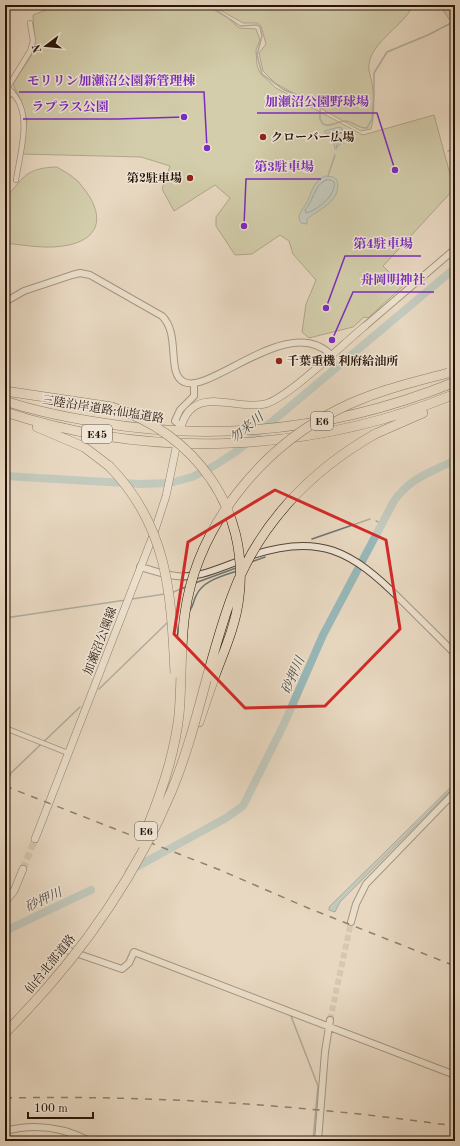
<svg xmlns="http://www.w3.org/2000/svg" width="460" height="1146" viewBox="0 0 460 1146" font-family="'Old Standard TT','Noto Serif JP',serif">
<rect width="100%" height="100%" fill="#e8d8c1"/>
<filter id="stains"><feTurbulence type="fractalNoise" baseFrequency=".005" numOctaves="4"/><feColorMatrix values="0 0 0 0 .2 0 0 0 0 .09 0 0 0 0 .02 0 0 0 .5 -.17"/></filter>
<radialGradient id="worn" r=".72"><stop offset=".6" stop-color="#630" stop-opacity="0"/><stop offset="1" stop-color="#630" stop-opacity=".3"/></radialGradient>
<path fill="#babe90" stroke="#70694c" d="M59 5H206L228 18 239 28 256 29 260 40 256 50 257 65 260 73 276 88 363 135 434 115 454 189 383 266 403 286 368 318 364 317 353 327 309 338 302 332 306 304 316 280 293 254 289 241 280 235 252 254 235 255 216 226V217L230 198 215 185 174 211 162 189 170 166 141 157 22 154 27 120 22 103 13 84 35 50 33 15Z
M211 5H413C405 25 372 41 369 64 368 70 371 77 372 83 374 99 375 113 371 129L361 131 275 83 263 71 259 53 266 44 261 26 257 23H243Z
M440 5H455V24L449 19Z
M57 167C63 171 70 174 75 179 79 181 82 187 85 190 106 218 99 241 63 246 44 249 24 245 5 243V198C25 177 25 168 57 167Z"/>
<path fill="#98b8b9" stroke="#6a7672" d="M339 127 342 128V135L345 140 335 149 333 138 339 135V132L335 130 326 134 324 131Z
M325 176 333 177 337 180C342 201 321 208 307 219V224L301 223C296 215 302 211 306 204 312 193 312 182 325 176Z
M455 783V786L340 902 335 912 329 910V907Z"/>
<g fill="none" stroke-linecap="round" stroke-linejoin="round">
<path stroke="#5f6660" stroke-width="1" d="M326 180H331L334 182C337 195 316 211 306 213L305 210C314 201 313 186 326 180Z"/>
<path stroke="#6a7672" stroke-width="1.5" d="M209 5 240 26 257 25 260 27 262 36 257 55 262 74 284 90 316 102 320 107V119L323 124C331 128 337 121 345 121 353 121 358 129 367 128L372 119 374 96V73L387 52 428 35 455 21
M336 149 337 145
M448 151 455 149
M328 176 335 155
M376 521 381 523
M312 539 370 519
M251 562 265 557
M195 583 236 568
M171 593 188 586
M132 599 165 594
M190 610C194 605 193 601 196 596 202 581 222 576 237 571
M5 618 126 600
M99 689 168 622
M8 780 11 773 80 707
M291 1016 318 1086 313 1141"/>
<path stroke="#98b8b9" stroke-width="8" d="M5 476 141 484 170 483 192 477 214 466 237 451 455 268
M129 871 226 818 243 806 284 724 323 635 394 501C411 477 430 473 455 460
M5 931 91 890"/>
<path stroke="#c1b19c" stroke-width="6" stroke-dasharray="6 3" stroke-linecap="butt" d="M330 1020 351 922"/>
<path stroke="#c1b19c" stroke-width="7" stroke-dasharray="7 3.5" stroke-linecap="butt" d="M23 869 35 839"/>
<g stroke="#564536" stroke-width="6">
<path id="minor" d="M16 180C19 159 29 125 20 105 18 98 12 93 8 87L30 51 33 41 30 23
M5 728 68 753"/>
</g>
<g stroke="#564536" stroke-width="8">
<path id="tertiary" d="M5 96 12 93
M5 302 24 291 72 275 80 273 90 275 162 316C181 334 166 374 184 382 210 395 289 312 331 355
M365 326 455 249
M181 426 175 421 180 410 194 396V383
M250 556C319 532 352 551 401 600 419 618 437 635 455 654
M140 567C152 570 164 575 176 576 198 579 221 567 242 560
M351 922 356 904 366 884 455 792
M64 949 122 969 129 963 134 952 455 1075
M5 1131C35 1123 63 1127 90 1141
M318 1141 325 1052 330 1020"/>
</g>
<g stroke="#261407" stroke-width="8">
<path id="secondary" d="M181 427C194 383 235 411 265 404 287 399 344 343 365 326
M35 839 154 533 166 496 176 448
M5 902 14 891 23 869"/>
</g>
<g stroke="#261407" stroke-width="10">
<path id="motorway" d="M5 391 112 407
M5 401C35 411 65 417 96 422 220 443 339 429 455 382
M5 412C152 460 312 453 455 394
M37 427 84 447 109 466
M375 434 423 413
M199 722 214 678"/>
</g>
<use href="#minor" stroke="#f0e6d7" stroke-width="4.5"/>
<use href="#tertiary" stroke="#f0e6d7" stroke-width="6"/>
<use href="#secondary" stroke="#f0e6d7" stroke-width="7"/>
<use href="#motorway" stroke="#e8d8c1" stroke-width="9"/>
<path stroke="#261407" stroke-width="1.5" stroke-dasharray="7 7" stroke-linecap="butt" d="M5 786 220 870 308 908 455 966
M5 1098C156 1095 305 1105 455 1126"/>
<g stroke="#261407" stroke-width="10" stroke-linecap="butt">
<path id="motorway-bridge" d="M112 407C194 433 250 508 239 597 236 625 224 651 214 678
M109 466C168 526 171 593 175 673
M141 843C158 802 174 759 179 715 182 682 180 647 185 613 197 527 260 449 337 410 372 392 410 383 448 373
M5 1033C75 963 134 881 172 790 198 727 208 660 232 596 258 525 310 471 375 434"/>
</g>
<use href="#motorway-bridge" stroke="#e8d8c1" stroke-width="9"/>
</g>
<path d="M0 0H460V1146H0ZM275 490 386 540 400 629 325 706 245 708 174 634 188 542Z" fill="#e8d8c1" fill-opacity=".55" fill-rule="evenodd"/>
<path fill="none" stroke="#d62828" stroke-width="3" stroke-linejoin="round" d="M275 490 386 540 400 629 325 706 245 708 174 634 188 542Z"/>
<g fill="#8f2418" stroke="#f0e6d7" stroke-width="1.5">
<circle cx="263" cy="137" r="4"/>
<circle cx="190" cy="178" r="4"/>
<circle cx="279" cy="361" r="4"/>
</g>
<g text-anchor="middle" stroke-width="3" stroke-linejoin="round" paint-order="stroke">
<g fill="#f0e6d7" stroke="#635345" stroke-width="1">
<rect x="311" y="412" width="22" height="18" rx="3"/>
<rect x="82" y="425" width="30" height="18" rx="3"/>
<rect x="135" y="822" width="22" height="18" rx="3"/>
</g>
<g font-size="11" font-weight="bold" fill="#261407">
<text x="322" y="425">E6</text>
<text x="97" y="438">E45</text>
<text x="146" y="835">E6</text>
</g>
<g font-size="12" font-weight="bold" fill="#261407" stroke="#f0e6d7" text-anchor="start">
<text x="271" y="141">クローバー広場</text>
<text x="182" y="182" text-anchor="end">第2駐車場</text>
<text x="287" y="365">千葉重機 利府給油所</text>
</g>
<g font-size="12" fill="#261407" stroke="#f0e6d7">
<text transform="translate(103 409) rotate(9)" y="4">三陸沿岸道路;仙塩道路</text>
<text transform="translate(100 641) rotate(-69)" y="4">加瀬沼公園線</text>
<text transform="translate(50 964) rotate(-51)" y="4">仙台北部道路</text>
</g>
<g font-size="13" font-style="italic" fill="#4e4d45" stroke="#f0e6d7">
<text transform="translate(246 427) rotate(-39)" y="5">勿来川</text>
<text transform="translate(292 675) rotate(-66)" y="5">砂押川</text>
<text transform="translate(43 899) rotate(-25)" y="5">砂押川</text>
</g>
</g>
<path fill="none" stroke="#7b2cbf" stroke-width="1.5" d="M207 148L204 92H19M395 170L377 113H257M184 117L117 119H23M244 226L246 179H321M326 308L345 256H421M332 340L353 292H434"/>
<g fill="#7b2cbf" stroke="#f0e6d7" stroke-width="1.5">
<circle cx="207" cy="148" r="4"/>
<circle cx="395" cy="170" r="4"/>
<circle cx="184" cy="117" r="4"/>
<circle cx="244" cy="226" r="4"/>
<circle cx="326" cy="308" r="4"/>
<circle cx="332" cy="340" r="4"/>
</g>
<g font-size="13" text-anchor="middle" font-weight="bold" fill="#7b2cbf" stroke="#f0e6d7" stroke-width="3" stroke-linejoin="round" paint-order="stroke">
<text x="111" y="85">モリリン加瀬沼公園新管理棟</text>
<text x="317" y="106">加瀬沼公園野球場</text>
<text x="70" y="111">ラプラス公園</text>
<text x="284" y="171">第3駐車場</text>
<text x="383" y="248">第4駐車場</text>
<text x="393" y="284">舟岡明神社</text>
</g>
<rect width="460" height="1146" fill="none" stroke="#e8d8c1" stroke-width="20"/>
<rect x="6" y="6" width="448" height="1134" fill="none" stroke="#261407" stroke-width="2"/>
<rect x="10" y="10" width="440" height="1126" fill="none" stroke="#261407"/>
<g transform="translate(46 46) rotate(254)" stroke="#f0e6d7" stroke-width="3" paint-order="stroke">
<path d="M0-3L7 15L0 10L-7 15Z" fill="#261407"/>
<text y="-6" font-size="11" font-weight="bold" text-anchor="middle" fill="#261407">N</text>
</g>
<path d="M28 1112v6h65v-6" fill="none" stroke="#261407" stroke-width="2"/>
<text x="34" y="1112" font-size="12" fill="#261407" stroke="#f0e6d7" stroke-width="3" paint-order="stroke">100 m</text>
<rect width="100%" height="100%" filter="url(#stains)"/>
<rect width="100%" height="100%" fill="url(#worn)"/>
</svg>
